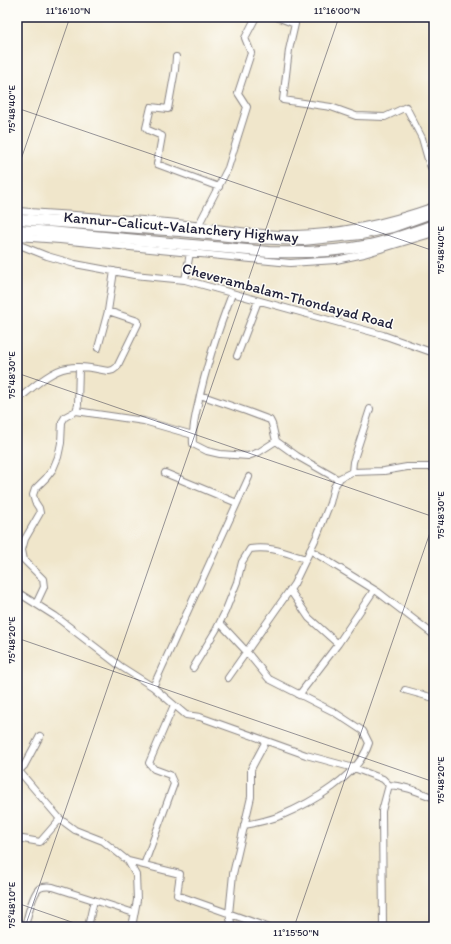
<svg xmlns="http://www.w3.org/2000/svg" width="451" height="944" viewBox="0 0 451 944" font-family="Itim,sans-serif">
<rect width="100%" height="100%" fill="#fdfcf7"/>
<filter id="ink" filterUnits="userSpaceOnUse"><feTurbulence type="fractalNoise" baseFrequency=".025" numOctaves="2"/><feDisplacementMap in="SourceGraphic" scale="8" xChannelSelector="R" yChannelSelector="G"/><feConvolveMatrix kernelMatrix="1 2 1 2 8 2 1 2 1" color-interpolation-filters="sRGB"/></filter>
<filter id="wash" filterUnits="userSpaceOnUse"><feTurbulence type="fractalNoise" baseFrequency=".012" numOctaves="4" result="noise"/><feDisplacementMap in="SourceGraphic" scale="16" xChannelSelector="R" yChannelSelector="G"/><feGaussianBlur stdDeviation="0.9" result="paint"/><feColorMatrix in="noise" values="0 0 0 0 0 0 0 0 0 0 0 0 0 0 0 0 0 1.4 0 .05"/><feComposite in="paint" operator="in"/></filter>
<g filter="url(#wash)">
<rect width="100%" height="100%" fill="#f0e6cb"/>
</g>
<g filter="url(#ink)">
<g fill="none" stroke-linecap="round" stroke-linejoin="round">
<g stroke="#898483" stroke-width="8">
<path id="minor" d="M277 17 295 24 289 50 283 100 331 107 356 116 385 117 406 107 422 138 429 163 434 173
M176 57 175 70 168 109 151 107 146 128 148 130 162 136 157 164 219 187
M17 211C70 215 124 218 177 223 216 227 256 235 295 234 343 233 389 222 434 206
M198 226 228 168 247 107 238 93 251 53 245 38 256 17
M17 237 60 240 290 263 336 260 364 254 434 233
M17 244 47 256 75 264 134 275 185 280 383 335 434 353
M185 280 190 253
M232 294C218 330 206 366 198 404 195 416 192 431 193 444L207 451 220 454 248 456 259 452 276 441
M98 348 108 311 114 271
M237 356 258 301
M200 395 246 411 270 420 272 424 276 441 297 456 339 480
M17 400C30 390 51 370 67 368 81 365 95 369 109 371L113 370 117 367 138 324V321L108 311
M76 411 144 421 193 435
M352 472 353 462 370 409
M165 473 237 503
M310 550 378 592 434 635
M290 590 309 618 338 644
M17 592 55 616 120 666 153 687 186 715 200 717 306 755 354 768 383 779 389 785 382 811 383 927
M36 604 44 587 43 579 24 560 22 550 25 539 40 513 39 508 35 502 33 495 35 489 46 478 53 469 58 457 61 443 62 422 65 417 76 411 78 405 79 367
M220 623 246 651 269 679 334 712 363 731 369 743C359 776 311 803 280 816 269 820 256 823 244 825
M193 668 216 630 225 612 237 582 242 562 250 549C272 546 285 553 306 559L317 536 330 503 334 487 340 478 352 472 384 471 407 467H433L434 465
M228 678 294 584 306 559
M153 687 249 477
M405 690 434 698
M299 695 338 644 374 590
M17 771H19L60 819 40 842 17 838
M17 779 19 771 24 766 40 736
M389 785C406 786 419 792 434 798
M60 819 75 830 103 841 128 861 136 875 137 900 132 927
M128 861 180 874 177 895 267 927
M144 865 174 784 170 775 154 769 149 763 174 705
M25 927C27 918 33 892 40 888 44 886 48 886 53 887L134 913
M88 927 94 900
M232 927 229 914 233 874 251 797V769L266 741"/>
</g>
<g stroke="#898483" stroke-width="12">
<path id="highway" d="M17 219 180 231 247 238 303 240 361 234 392 227 434 212
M17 230 39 231 269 252C303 253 336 252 370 245 392 240 413 232 434 225"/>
</g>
<use href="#minor" stroke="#fff" stroke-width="6"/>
<use href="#highway" stroke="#fff" stroke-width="10"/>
</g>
</g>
<path fill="none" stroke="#22223b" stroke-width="1" stroke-opacity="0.45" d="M17 108 434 251M17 171 70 17M17 373 434 517M17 638 434 782M17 903 86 927M25 927 339 17M294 927 434 521"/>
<g text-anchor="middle" stroke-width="3" stroke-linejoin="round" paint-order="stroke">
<g font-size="15" fill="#22223b" stroke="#fdfcf7">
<text transform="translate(181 227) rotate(5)" y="5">Kannur-Calicut-Valanchery Highway</text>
<text transform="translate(288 296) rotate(15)" y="5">Cheverambalam-Thondayad Road</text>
</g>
</g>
<rect width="451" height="944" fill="none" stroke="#fdfcf7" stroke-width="44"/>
<rect x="22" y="22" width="407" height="900" fill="none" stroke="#22223b" stroke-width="1.5"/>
<g font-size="10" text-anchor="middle" fill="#22223b">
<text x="68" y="14">11°16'10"N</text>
<text x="337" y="14">11°16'00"N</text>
<text transform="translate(11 109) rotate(-90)" y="4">75°48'40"E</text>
<text transform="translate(440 250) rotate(-90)" y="4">75°48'40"E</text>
<text transform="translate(11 375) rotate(-90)" y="4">75°48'30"E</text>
<text transform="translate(440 515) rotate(-90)" y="4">75°48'30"E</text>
<text transform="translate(11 640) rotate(-90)" y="4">75°48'20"E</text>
<text transform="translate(440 780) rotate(-90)" y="4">75°48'20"E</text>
<text transform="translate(11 905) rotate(-90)" y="4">75°48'10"E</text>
<text x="296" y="936">11°15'50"N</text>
</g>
</svg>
